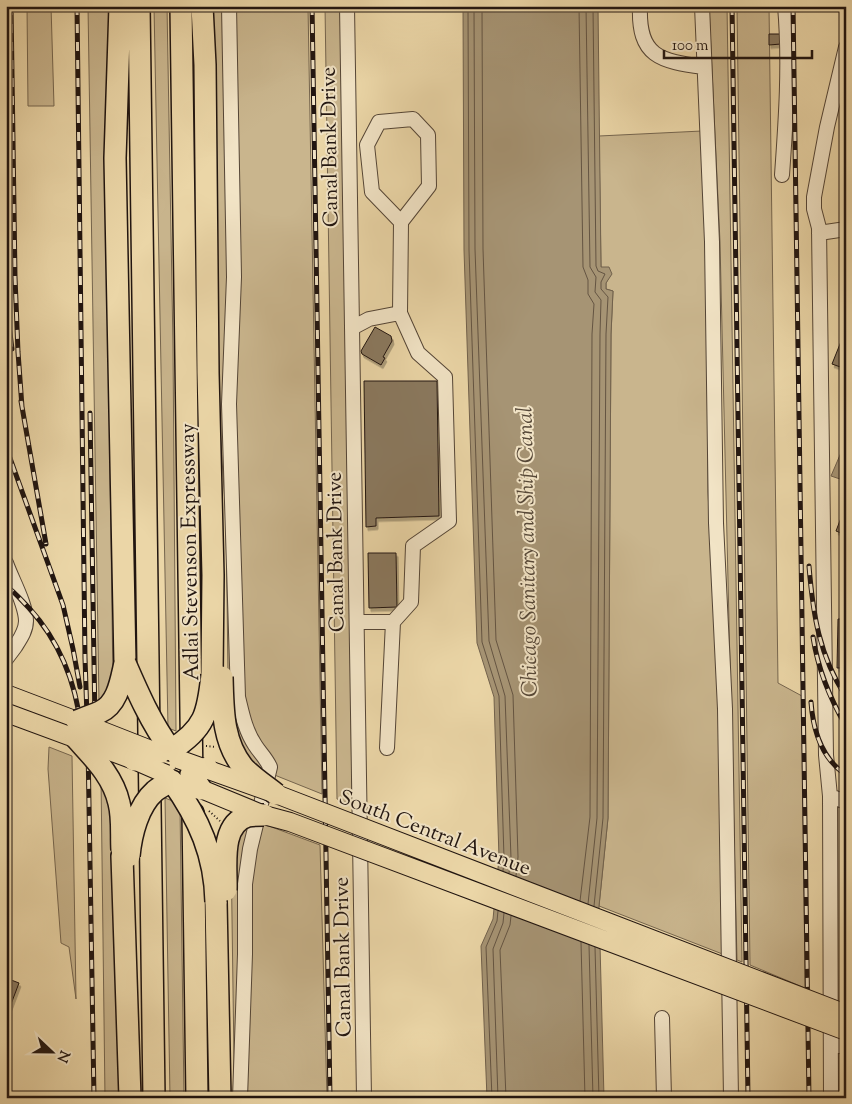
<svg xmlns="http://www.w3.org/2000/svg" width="852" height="1104" viewBox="0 0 852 1104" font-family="'Sorts Mill Goudy',serif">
<defs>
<filter id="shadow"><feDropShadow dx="2" dy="3.5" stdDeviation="0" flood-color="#0004"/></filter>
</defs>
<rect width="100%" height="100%" fill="#ebd6a7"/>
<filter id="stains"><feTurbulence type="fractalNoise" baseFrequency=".004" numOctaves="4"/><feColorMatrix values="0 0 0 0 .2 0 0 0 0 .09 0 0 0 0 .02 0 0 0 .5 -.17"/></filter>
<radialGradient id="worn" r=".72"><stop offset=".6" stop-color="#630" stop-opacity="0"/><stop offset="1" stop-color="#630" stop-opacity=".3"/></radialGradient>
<path fill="#c9b58d" stroke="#75654e" d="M27 6H51L54 106H28Z
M88 6H114V361L110 468 113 684 99 704Z
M154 6H167L173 347 176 731 168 728Z
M210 6H308L322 794 262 770 252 764 240 750 228 675 226 519 218 399Z
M325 6H343L352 805 337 799Z
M709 6H727L742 962 737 960 720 242Z
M737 6H769L778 683 802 696 805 988 750 965Z
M702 131 707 273 708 492 723 788 725 955 599 906 608 818 611 334 613 291 606 289V283L611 274 601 267 599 136Z
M49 747 72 756 76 999 69 947 61 943 48 769Z
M101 777 113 801 125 1098H105Z
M165 798 178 803 180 807 184 1098H170Z
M253 823 269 826 320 845 327 1098H233L234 1059 231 846 235 835Z"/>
<path fill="#a69474" stroke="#71614c" d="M463 6H598L601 267H609L612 274 606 283V289L613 291 611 334 608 818 599 906 604 1098H487L481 946 493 919 499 858 494 697 477 643 464 250Z
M846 441V481L831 476Z"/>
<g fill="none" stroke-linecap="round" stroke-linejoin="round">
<path stroke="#645442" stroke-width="1" d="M468 6 469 250 482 642 499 696 504 858 503 871
M474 6 475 249 489 641 505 696 511 858 509 873
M482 6 483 249 496 640 513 695 518 857 516 876
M579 6 583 267 588 280V294L594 304 592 334 590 817 580 901
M586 6 590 267 596 277 595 292 601 300 600 334 597 818 588 904
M593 6 596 266 598 271 605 274 601 282V289L608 297 606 334 603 818 594 906
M581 942 585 1098
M589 945 593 1098
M595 947 599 1098
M492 1098 486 947 497 921 498 911
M498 1098 493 949 503 923 504 913
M506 1098 500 950 510 925 511 916"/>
</g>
<path fill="#8a795f" stroke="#211510" filter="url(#shadow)" d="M769 34H781V44L769 45Z
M375 327 391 336 392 341 383 357 385 358 381 365 362 354 361 351Z
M846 329V369L832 364Z
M364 381H437L439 516 376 518V526L366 527Z
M844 510H846V535L836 531Z
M368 553H396L397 607 369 608Z
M838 619H846V668H837Z
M6 978 19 983 8 1012H6Z"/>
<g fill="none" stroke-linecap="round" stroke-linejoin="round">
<g stroke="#544536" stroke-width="16">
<path id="minor" d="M229 6 234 277 229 404 238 697C242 713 245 730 255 745 260 753 266 758 270 767L250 849 245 884V954L240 1098
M347 6 364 1098
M640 6C638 57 660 61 704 67
M702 6 712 242 716 523 725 709 731 1098
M782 175C786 119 790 63 785 6
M819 233 846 229
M352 328 369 319 400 313 401 222 372 192 367 145 379 122 413 119 428 135 429 186 401 222
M6 563C12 580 26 604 26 621 26 631 20 639 15 647
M357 622H393L411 602 413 546 449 521 445 377 418 353 400 313
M6 659 15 647 7 644
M387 748 393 622
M830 796 846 802
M662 1018 664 1098
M831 1042 846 1048
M831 1098 830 796 826 755 819 228 814 209V197L827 127 846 47"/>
</g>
<g stroke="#211510" stroke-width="20">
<path id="major" d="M6 694 77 721"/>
</g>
<g stroke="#211510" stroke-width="24">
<path id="highway" d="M120 6 115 158 125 663
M139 6 154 1098
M181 6 192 783
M202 6 205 65 208 373 213 575 212 675
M193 813 197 1098
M122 856 130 1098
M216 902 220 1098"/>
</g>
<path stroke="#211510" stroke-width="2" stroke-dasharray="1 2.5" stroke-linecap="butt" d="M206 746 216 747
M209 811 220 821"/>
<use href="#minor" stroke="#f2e4c6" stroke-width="14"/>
<use href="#major" stroke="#ebd6a7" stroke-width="18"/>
<use href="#highway" stroke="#ebd6a7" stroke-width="21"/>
<g stroke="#211510" stroke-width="5">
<path id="rail" d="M11 6 15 277 18 352 22 407
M77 6 85 658 88 746 94 1098
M312 6 330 1098
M732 6 748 1098
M793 6 809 1098
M6 302 12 349
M21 401 46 544
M90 413 95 723
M6 447 63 605 73 649 80 687
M809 566C813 615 819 655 846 697
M6 586C15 592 22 601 29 608 60 642 76 683 81 728
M813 637C818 669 829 697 846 726
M811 702C813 730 821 758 846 775"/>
</g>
<use href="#rail" stroke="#f2e4c6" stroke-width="3" stroke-dasharray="9" stroke-linecap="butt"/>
<g stroke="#211510" stroke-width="20" stroke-linecap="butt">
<path id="major-bridge" d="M7 713 134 760 166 774
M77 721 161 754
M178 759 276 794 846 1014
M189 784 264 815 290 822 846 1031"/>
</g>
<g stroke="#211510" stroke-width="24" stroke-linecap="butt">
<path id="highway-bridge" d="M125 663C138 693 151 723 171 750 205 729 208 713 212 675
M222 677C223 708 222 741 243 767 252 777 266 786 276 794
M77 721C85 718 93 715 100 712 118 704 121 680 125 663
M76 738C93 757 113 776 119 803 123 818 121 835 122 850
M134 760 151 757
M201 789 191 774 207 768
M129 856C131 834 138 806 155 791 160 787 166 784 172 781 199 819 215 855 216 902
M226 890C227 868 219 824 248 816 253 815 259 815 264 815"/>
</g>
<use href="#major-bridge" stroke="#ebd6a7" stroke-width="18"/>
<use href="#highway-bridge" stroke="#ebd6a7" stroke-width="21"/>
</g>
<g text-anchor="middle" stroke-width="4" stroke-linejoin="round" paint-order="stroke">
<g font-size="21" fill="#211510" stroke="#f2e4c6">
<text transform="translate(329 147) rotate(-91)" y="7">Canal Bank Drive</text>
<text transform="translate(189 552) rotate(-91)" y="7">Adlai Stevenson Expressway</text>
<text transform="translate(335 552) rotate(-91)" y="7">Canal Bank Drive</text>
<text transform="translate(435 832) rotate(21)" y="7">South Central Avenue</text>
<text transform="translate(342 957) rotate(-91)" y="7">Canal Bank Drive</text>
</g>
<g font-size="22" font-style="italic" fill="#564838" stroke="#f2e4c6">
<text transform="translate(526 552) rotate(-91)" y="8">Chicago Sanitary and Ship Canal</text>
</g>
</g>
<rect width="852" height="1104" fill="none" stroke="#ebd6a7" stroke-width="25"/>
<rect x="8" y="8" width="837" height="1089" fill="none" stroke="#211510" stroke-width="2.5"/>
<rect x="12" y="12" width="827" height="1079" fill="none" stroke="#211510"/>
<g transform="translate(52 1052) rotate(112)" stroke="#f2e4c6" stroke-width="4" paint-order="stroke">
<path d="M0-4L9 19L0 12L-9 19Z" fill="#211510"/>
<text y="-8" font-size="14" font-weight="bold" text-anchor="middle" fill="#211510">N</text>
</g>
<path d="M664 50v8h148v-8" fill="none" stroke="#211510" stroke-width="2.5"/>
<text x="672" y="50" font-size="15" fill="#211510" stroke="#f2e4c6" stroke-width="4" paint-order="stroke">100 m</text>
<rect width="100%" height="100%" filter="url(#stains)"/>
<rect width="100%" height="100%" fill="url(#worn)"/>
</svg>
